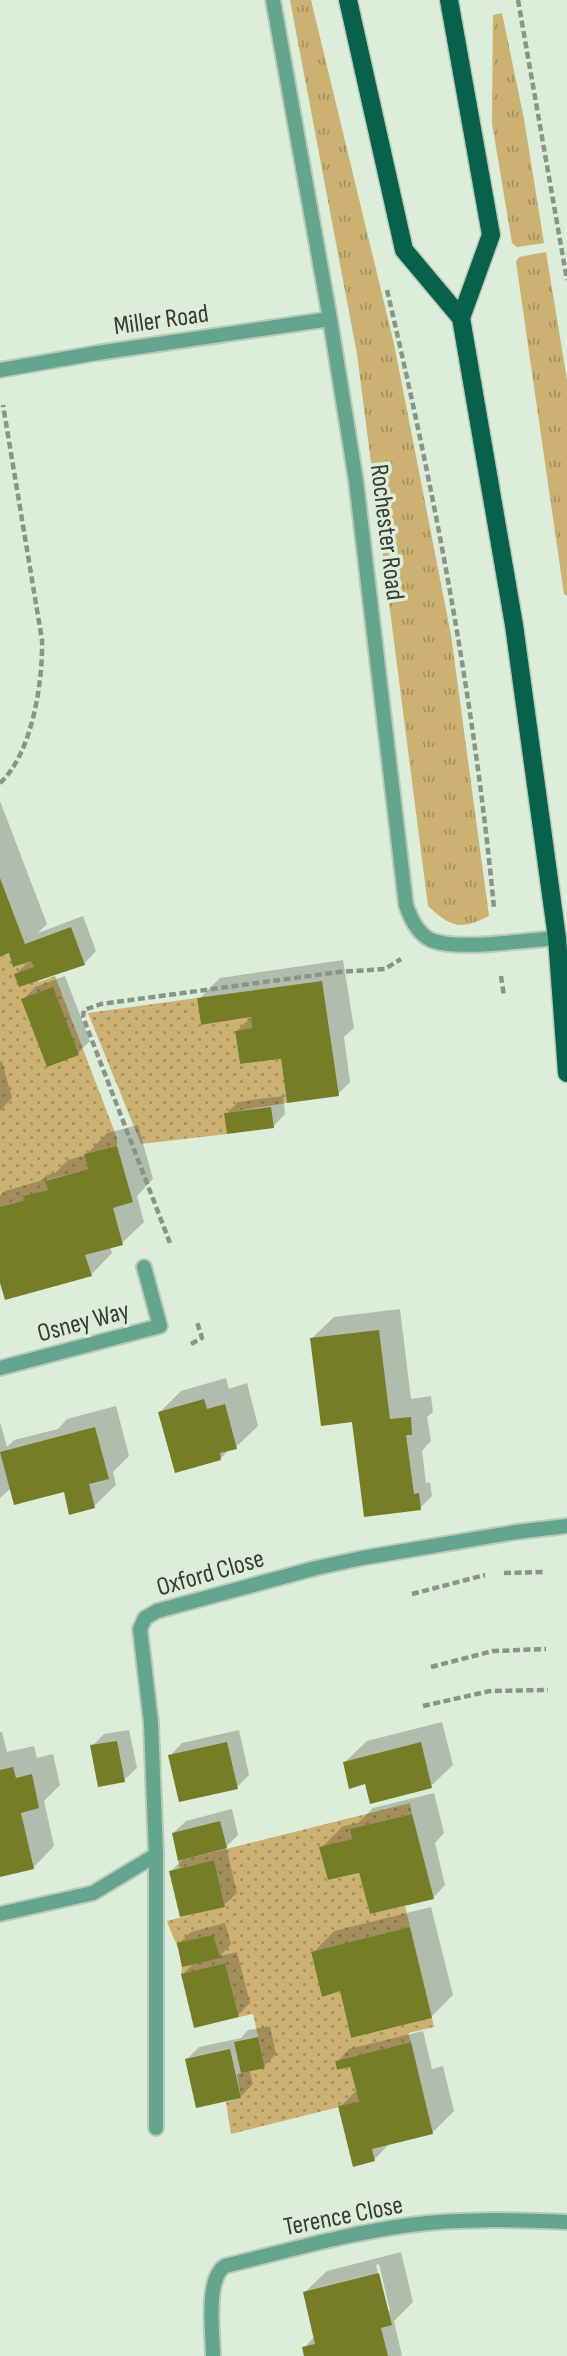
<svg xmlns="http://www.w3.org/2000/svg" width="567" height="2356" viewBox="0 0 567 2356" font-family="'Sofia Sans Condensed',sans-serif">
<defs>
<pattern id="grass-tufts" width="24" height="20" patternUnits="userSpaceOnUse" patternTransform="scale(1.75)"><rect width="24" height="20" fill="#ccb172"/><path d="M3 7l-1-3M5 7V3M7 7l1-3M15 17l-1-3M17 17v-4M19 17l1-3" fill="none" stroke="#a6915e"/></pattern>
<pattern id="park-dots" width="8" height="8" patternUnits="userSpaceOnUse" patternTransform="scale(1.75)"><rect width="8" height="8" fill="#ccb172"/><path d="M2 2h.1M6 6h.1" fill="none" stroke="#a6915e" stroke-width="1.8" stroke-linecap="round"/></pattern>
</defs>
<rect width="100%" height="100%" fill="#dcedd9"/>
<path fill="url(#grass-tufts)" d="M290 0H311L394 344 451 635 489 916C460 931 451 927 428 906L357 354Z
M502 13 524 119 544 243 517 247 512 243 492 123 493 15Z
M546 252 567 380V596L564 594 516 262 519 257Z"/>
<path fill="url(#park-dots)" d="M26 947 39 982 55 976 117 1138V1146L84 1154 88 1169 46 1180 48 1190 24 1196 25 1200 0 1207V957Z
M197 998 201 1025 251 1017 252 1028 235 1031 240 1064 281 1059 287 1103 225 1113 227 1134 141 1144 88 1013Z
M410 1803 412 1814 350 1829 352 1839 320 1848 328 1880 359 1873 370 1914 405 1906 410 1927 311 1953 322 1996 340 1991 351 2038 432 2018 434 2027 408 2033 411 2042 335 2061 337 2070 350 2067 359 2102 231 2134 226 2102 241 2098 237 2074 265 2067 253 2014 239 2017 225 1963 181 1974C185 1956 172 1937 167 1921L225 1906 214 1860 180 1868 178 1861Z"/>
<path fill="#0003" fill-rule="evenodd" d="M0 801 47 924 38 933 83 916 96 951 84 964 16 974 31 959 10 951 0 955Z
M343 960 354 1028 344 1037 350 1082 338 1094 237 1031 253 1015 199 999 220 978Z
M65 976 90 1041 78 1053 23 1000 35 987Z
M2 1061 12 1098 0 1111V1062Z
M283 1096 285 1114 273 1127 226 1114 238 1102Z
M138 1125 153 1179 137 1196 144 1222 122 1243 110 1246 112 1253 91 1275 0 1276V1196L5 1191 40 1181 47 1175 55 1173 68 1160 86 1155 107 1133Z
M400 1309 411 1399 431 1396 433 1412 427 1417 431 1441 422 1451 426 1483 430 1482 432 1496 420 1508 354 1420 312 1338 334 1317Z
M226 1378 229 1389 247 1383 258 1426 236 1447 230 1449 221 1458 160 1412 181 1391Z
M116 1406 129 1456 113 1472 116 1485 94 1506 65 1489 11 1488 0 1498V1422L7 1447 14 1440 58 1429 67 1419Z
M442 1722 453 1765 431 1786 345 1762 367 1741Z
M129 1730 137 1768 124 1780 92 1746 104 1734Z
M239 1730 249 1775 237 1787 170 1756 182 1743Z
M0 1732H2L7 1752 34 1746 37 1758 53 1754 60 1785 44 1801 54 1846 33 1868 0 1875Z
M434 1793 444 1833 435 1843 445 1885 433 1898 361 1873 321 1848 343 1826 358 1823 373 1808Z
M232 1809 238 1835 226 1847 237 1893 224 1905 171 1871 185 1857 173 1833 186 1821Z
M431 1907 453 1995 431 2017 341 1989 313 1953 334 1931Z
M225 1923 231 1944 220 1956 237 1952 250 2003 238 2015 183 1974 194 1963 178 1944 191 1932Z
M270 2026 276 2054 264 2066 249 2069 253 2084 240 2097 187 2059 199 2047 241 2038 248 2030Z
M423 2031 432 2069 443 2066 454 2111 432 2133 391 2142 374 2160 340 2107 358 2089 352 2065 337 2062 349 2049Z
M401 2252 413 2302 394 2321 402 2356H306L304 2348 315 2336 305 2292 327 2271ZM379 2264 390 2311H387L376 2265Z"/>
<path fill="#757d27" d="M0 878 25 944 71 927 85 965 19 987 14 974 34 967 31 961 13 967 9 953 0 957Z
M322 981 339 1096 287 1103 281 1059 240 1064 235 1031 252 1028 251 1017 201 1025 197 998Z
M53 987 79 1055 47 1067 21 999Z
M271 1107 274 1128 227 1134 224 1113Z
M117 1146 133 1202 113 1208 123 1245 85 1255 92 1276 5 1300 0 1283V1207L25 1200 23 1196 48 1190 45 1181 88 1169 84 1154Z
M379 1330 390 1419 411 1417 412 1435H406L414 1494 419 1493 421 1510 364 1517 352 1422 321 1426 310 1338Z
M204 1399 207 1409 225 1404 237 1449 220 1453 221 1460 175 1473 158 1412Z
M95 1427 109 1479 89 1484 95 1508 69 1515 64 1492 14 1505 0 1452Z
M117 1741 125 1782 98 1787 90 1745Z
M227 1742 238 1789 179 1802 168 1755Z
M421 1742 432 1788 370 1804 365 1784 349 1789 343 1762Z
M13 1767 16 1778 32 1774 39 1808 21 1813 34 1869 0 1877V1770Z
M412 1814 434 1899 370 1914 359 1873 328 1880 319 1847 352 1839 350 1829Z
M220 1821 227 1848 178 1861 172 1833Z
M214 1860 225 1907 180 1917 169 1871Z
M410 1927 432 2018 351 2038 340 1991 322 1997 311 1952Z
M213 1935 220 1958 182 1967 177 1943Z
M225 1963 239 2017 194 2028 181 1974Z
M258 2037 265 2068 241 2073 234 2042Z
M411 2042 433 2134 372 2149 375 2161 353 2167 338 2106 359 2102 350 2067 337 2070 335 2061Z
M230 2049 241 2098 196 2108 185 2059Z
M379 2273 392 2325 381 2328 388 2356H304L302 2347 315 2344 303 2292Z"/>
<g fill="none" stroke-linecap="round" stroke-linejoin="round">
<g stroke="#bbcab8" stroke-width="18">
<path id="lane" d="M156 2128V1855"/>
</g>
<g stroke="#bbcab8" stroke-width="18">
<path id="street" d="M273 0 330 319 356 481 406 905C411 919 417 933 431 940 456 951 527 940 557 938
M0 370 97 353 330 319
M0 1368 160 1326 144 1267
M0 1914 93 1893 156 1855 151 1723 140 1629 145 1618 157 1611 316 1568 362 1558 516 1532 567 1526
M213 2356C213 2333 205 2279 225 2266 287 2251 348 2233 410 2225 461 2218 515 2220 567 2222"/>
</g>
<g stroke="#bbcab8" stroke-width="21">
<path id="primary" d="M348 0 404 250 461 318
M449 0 491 235 461 318 514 625 557 938 567 1073"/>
</g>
<path stroke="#899587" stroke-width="4.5" stroke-dasharray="7 3.5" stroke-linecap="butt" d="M518 0 567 280
M387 290C435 494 474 699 494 908
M0 783C32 754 43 682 42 640L3 405
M501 976 504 996
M170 1243 83 1017 84 1010 101 1004 339 972 385 969 401 959
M191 1344 202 1338 197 1322
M504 1573 545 1572
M412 1594 485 1575
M431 1667 493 1651 546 1649
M423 1706 490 1691 548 1690"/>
<use href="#lane" stroke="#64a58e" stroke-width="14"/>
<use href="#street" stroke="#64a58e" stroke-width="14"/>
<use href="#primary" stroke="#08624b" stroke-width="18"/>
</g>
<g text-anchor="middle" stroke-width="7" stroke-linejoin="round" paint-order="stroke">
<g font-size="26" fill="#363d35" stroke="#dcedd9">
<text transform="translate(161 319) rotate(-8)" y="9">Miller Road</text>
<text transform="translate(388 532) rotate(83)" y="9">Rochester Road</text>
<text transform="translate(83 1321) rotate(-15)" y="9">Osney Way</text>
<text transform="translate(210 1572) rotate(-16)" y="9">Oxford Close</text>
<text transform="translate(343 2215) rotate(-11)" y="9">Terence Close</text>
</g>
</g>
</svg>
